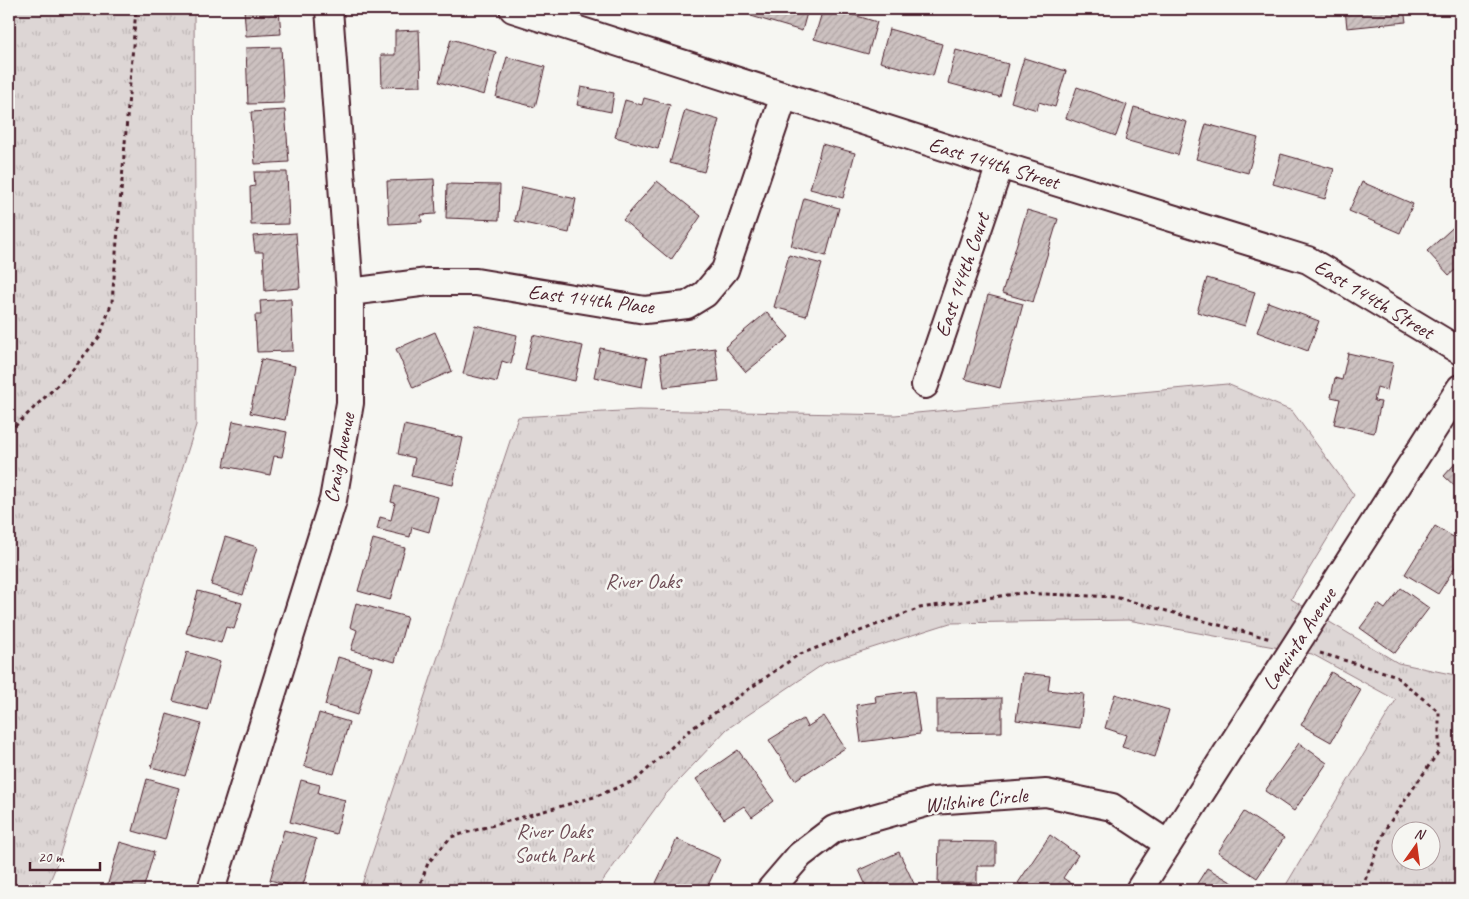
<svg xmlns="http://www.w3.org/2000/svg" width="1469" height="899" viewBox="0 0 1469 899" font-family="Caveat,sans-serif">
<defs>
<pattern id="park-tufts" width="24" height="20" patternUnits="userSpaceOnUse" patternTransform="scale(1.25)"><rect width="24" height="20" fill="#ddd6d5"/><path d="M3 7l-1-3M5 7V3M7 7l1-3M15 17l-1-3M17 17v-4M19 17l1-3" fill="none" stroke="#bfb7b7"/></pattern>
<pattern id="building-hatch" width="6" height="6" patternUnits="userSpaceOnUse" patternTransform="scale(1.25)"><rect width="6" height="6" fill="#ccc1c0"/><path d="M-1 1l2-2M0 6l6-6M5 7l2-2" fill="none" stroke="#b1a5a5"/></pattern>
</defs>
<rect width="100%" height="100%" fill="#f6f6f2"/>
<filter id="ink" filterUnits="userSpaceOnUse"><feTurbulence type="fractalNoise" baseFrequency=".02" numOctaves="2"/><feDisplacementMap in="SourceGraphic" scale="10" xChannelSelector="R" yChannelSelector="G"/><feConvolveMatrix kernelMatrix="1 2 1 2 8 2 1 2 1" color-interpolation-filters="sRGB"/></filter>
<g filter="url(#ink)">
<path fill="url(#park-tufts)" stroke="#947a80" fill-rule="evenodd" d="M9 9H194L196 425 55 869 46 890H9Z
M1227 384 1292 411 1354 495 1291 599 1398 663 1460 676V890H1283L1396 700 1312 654 1128 620 950 623 825 663 727 729 665 795 596 890H360L518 417 638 410 895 415ZM1402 832H1432V862H1402Z"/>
<path fill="url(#building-hatch)" stroke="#4a1f2b" d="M244 9H279L281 34 246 36Z
M753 9H808L802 31 751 16Z
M823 9H834L877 22 868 54 814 39Z
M1345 9H1404L1406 22 1347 28Z
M889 29 942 44 933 76 880 62Z
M419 30 421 86 382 87 381 55H395V31Z
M451 39 496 52 484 95 439 82Z
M281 47 284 103 248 104 246 48Z
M956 50 1008 64 1000 97 948 83Z
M507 57 545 67 535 107 496 97Z
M1024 58 1066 71 1055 107 1039 102 1037 110 1011 102Z
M581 87 614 93 611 112 577 105Z
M1077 87 1127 105 1116 136 1066 118Z
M644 98 670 105 658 149 615 137 625 100 642 105Z
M1134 107 1187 122 1178 155 1125 140Z
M285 110 289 162 255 164 251 112Z
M685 110 719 120 704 172 670 163Z
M1206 124 1258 138 1248 173 1196 159Z
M822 144 855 153 843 198 810 189Z
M1281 154 1334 169 1325 199 1273 184Z
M254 172H287L289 224 251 225 250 187 255 186Z
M434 179 436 214 421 215 422 222 389 224 387 181Z
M657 181 701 216 671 260 623 220Z
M1362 182 1413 204 1400 233 1349 211Z
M447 184 500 185 499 220 446 218Z
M522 187 576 199 569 233 515 221Z
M804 198 839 208 826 256 791 246Z
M1027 210 1058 219 1033 302 1002 293Z
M1460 221V266L1449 275 1427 251Z
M296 233 300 288 265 291 263 252H255L253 236Z
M789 255 822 264 806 316 774 307Z
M1207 278 1255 292 1245 326 1197 312Z
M988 295 1023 304 1000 388 965 379Z
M291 299 293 351 257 352 255 315H261L260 301Z
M1268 302 1319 321 1308 351 1257 332Z
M767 312 789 337 746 372 725 347Z
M475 325 517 335 511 364 502 361 497 382 463 374Z
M435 332 452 371 413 388 396 349Z
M533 335 583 346 575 381 525 370Z
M600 348 647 358 642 387 594 377Z
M715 348 719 381 664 387 660 355Z
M1348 353 1393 363 1387 390 1377 387 1374 401 1381 402 1374 433 1334 424 1340 399 1331 397 1335 378 1342 380Z
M261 359 295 366 285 420 250 413Z
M233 421 287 432 282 457 274 456 270 475 224 466Z
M404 425 463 438 453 485 411 476 415 458 398 454Z
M1460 458V491L1444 476Z
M395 486 438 497 429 532 412 527 410 537 377 529 380 517 391 520 395 503 391 502Z
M1435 526 1460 541V559L1438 594 1405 574Z
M225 537 257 547 243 595 211 585Z
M373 539 405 548 390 600 358 591Z
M1401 588 1429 608 1395 653 1360 628 1378 604 1385 609Z
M198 591 242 603 234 629 226 627 221 643 186 633Z
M356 603 407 617 395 662 351 650 357 630 350 627Z
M187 652 220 662 207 710 173 701Z
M338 657 372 667 357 715 325 705Z
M1331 672 1361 690 1331 742 1301 725Z
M1023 673 1050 676 1048 690 1084 694 1080 728 1016 720Z
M914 691 920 734 861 742 856 705 876 702 875 696Z
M1115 694 1169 710 1155 757 1122 747 1126 735 1105 728Z
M1002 698V732L937 733V699Z
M319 713 349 722 334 774 304 766Z
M167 714 201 724 185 776 151 767Z
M824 716 845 748 795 780 769 740 803 719 807 727Z
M1299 743 1327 763 1294 811 1265 791Z
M738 750 774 801 752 817 744 806 724 819 696 779Z
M147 779 179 788 165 840 133 831Z
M301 780 320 785 318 793 345 800 336 834 290 822Z
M1244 812 1284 838 1257 878 1218 852Z
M284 830 316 839 302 889 270 880Z
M1050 835 1078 855 1063 878 1072 884 1068 890H1029L1018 883Z
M677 839 720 859 706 890H671L656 883Z
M939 841 996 842V866H977V883H938Z
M120 842 154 852 143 890H106Z
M899 852 917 890H868L859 870Z
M1207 868 1245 890H1193Z"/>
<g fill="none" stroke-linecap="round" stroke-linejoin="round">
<g stroke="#4a1f2b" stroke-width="30">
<path id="street" d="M513 9 1000 165 1308 260 1460 351
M350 292 428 282H476L645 310 687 305 705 294 725 270 784 96
M925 385 1000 165
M211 890 333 500 350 403V292L329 9
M770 890 800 855 834 829 933 801 1046 793 1112 807 1168 844
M1139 890 1460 388"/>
</g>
<path stroke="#4a1f2b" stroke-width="3" stroke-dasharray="4 4" stroke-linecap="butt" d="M9 432 69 374 100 336 112 302 136 9
M1320 653 1394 675 1439 712V751L1386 828 1361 890
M418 890 428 863 451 837 594 797 636 780 690 730 798 655 920 608 1021 593 1115 597 1271 639"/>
<use href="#street" stroke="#f6f6f2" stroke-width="26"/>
</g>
</g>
<g text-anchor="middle" stroke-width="5" stroke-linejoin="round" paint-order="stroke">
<g font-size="21" fill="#4a1f2b" stroke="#f6f6f2">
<text transform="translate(994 163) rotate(17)" y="7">East 144th Street</text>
<text transform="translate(962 275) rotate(-71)" y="7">East 144th Court</text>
<text transform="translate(591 299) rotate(7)" y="7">East 144th Place</text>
<text transform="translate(1374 299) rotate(31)" y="7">East 144th Street</text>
<text transform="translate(339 458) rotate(-79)" y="7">Craig Avenue</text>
<text transform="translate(1299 639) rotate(-57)" y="7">Laquinta Avenue</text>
<text transform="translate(976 800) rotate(-6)" y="7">Wilshire Circle</text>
</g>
<g font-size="21" fill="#6f4d56" stroke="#f6f6f2">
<text x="643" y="588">River Oaks</text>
<text x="554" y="838">River Oaks<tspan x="554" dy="24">South Park</tspan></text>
</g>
</g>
<rect width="1469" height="899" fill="none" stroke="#f6f6f2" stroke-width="30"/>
<rect x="15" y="15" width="1439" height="869" fill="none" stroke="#4a1f2b" stroke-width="2" filter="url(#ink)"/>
<g transform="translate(1416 846) rotate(14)"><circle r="24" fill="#f6f6f2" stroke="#b1a0a2"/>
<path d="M0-4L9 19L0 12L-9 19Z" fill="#c8321e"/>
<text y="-8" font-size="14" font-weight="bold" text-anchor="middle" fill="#4a1f2b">N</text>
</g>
<path d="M30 862v8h70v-8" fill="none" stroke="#4a1f2b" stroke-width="2.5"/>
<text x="38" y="862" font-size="15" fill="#4a1f2b" stroke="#f6f6f2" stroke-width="4" paint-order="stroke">20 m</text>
</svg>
